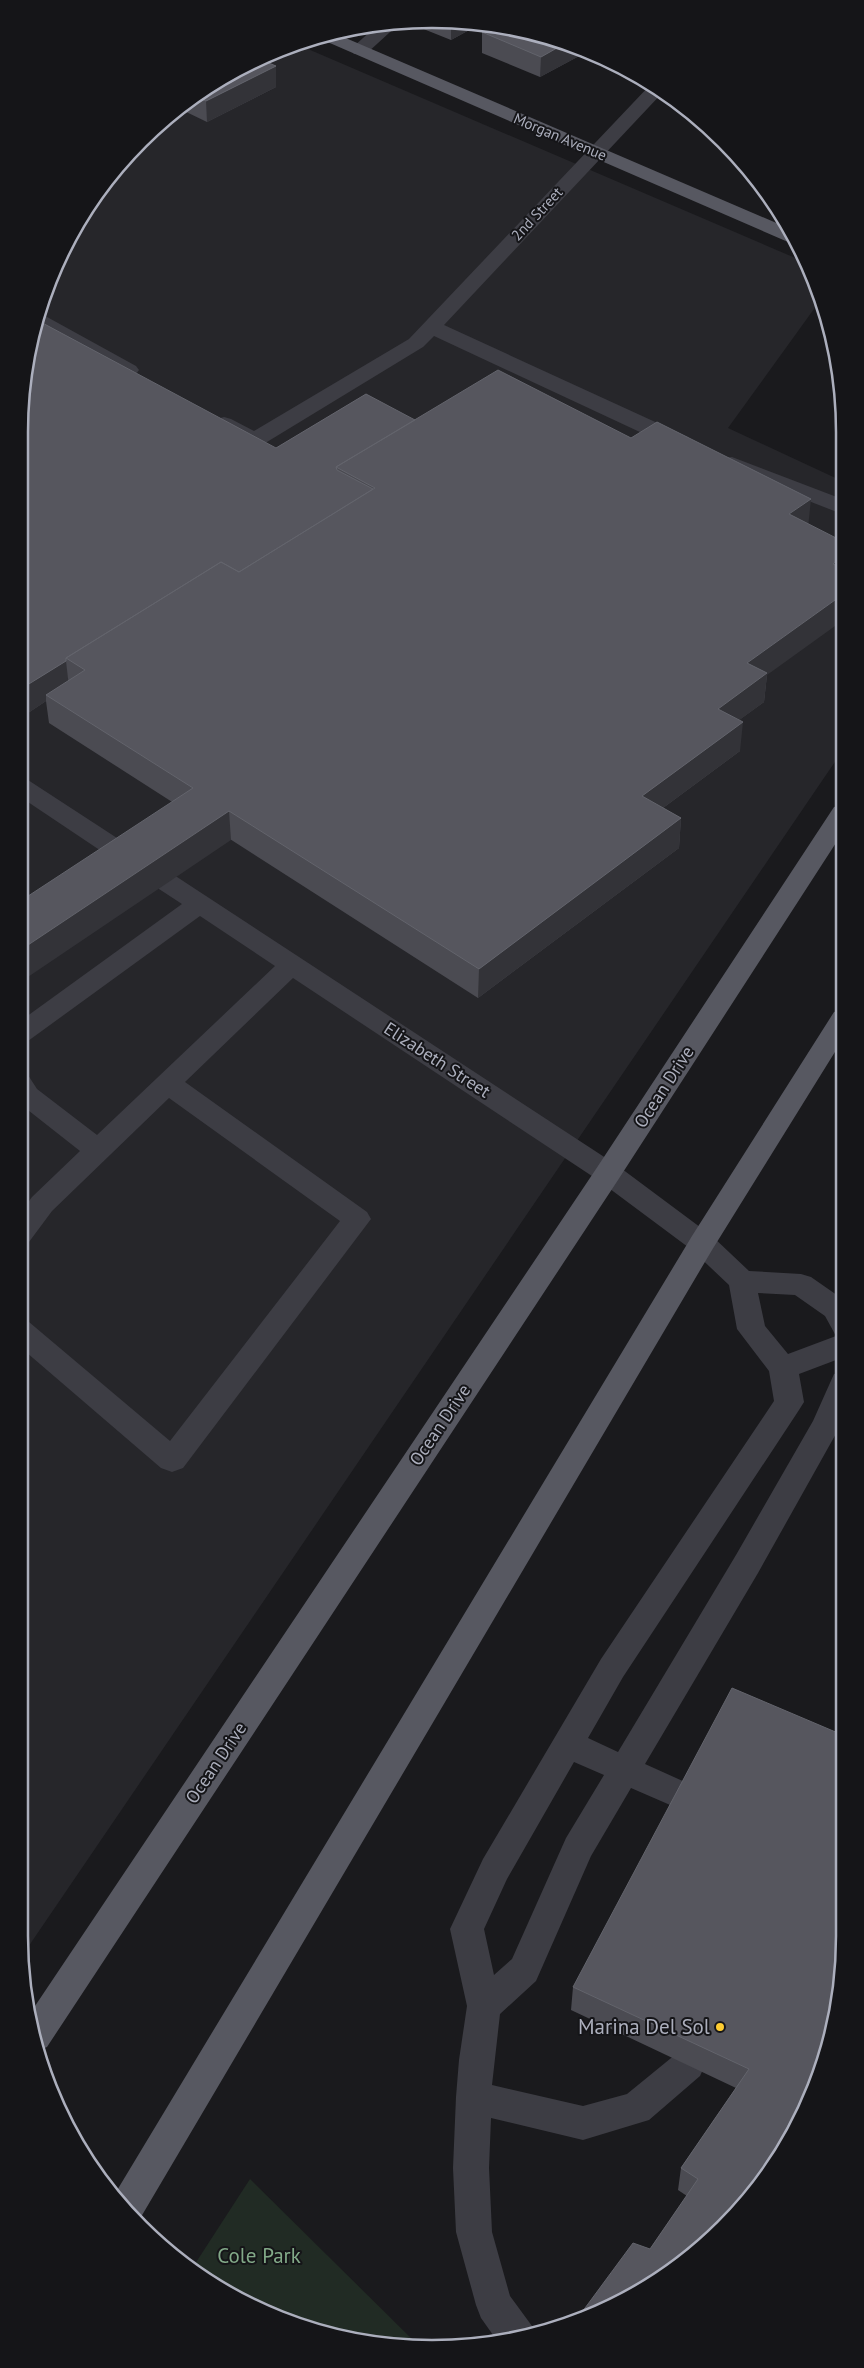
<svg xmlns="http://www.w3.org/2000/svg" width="864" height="2368" viewBox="0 0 864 2368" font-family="'PT Sans',sans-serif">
<rect width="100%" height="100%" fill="#1a1a1d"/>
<path fill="#26262a" d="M294 43 807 263 819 302 728 428 842 481 843 750 22 1956 19 1936V432L33 325 61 249 104 180 160 121 226 74Z"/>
<path fill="#212b24" d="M250 2179 417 2344 378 2346 299 2327 226 2294 193 2267Z"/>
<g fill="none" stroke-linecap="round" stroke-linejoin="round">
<path fill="#3d3d44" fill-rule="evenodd" d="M381 22H401L366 54H354L351 50 354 46Z
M651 84 664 91 444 325 688 437 691 442 688 447 680 448 672 447 434 336 423 347 262 445C245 449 230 435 217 427L213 423 217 419 224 417 231 419 254 431 409 339Z
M38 312 136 366 139 370 136 374 129 376 122 374 33 325Z
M732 457 842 499V514L724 468 721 463 724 458Z
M19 777 28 780 140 853 143 859 140 865 131 867 122 865 19 796Z
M168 875 177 877 618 1166 712 1236 749 1271 801 1274 811 1277 844 1300V1357L799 1374 804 1402 799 1410 623 1677 588 1738 618 1752 736 1555 813 1421 834 1374 844 1371V1417L842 1423 758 1573 645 1764 696 1787 700 1797 696 1807 684 1811 631 1788 591 1856 536 1981 500 2014 492 2085 583 2106 627 2094 676 2054 688 2049 700 2054 705 2065 700 2076 649 2120 583 2140 491 2118 489 2168 492 2232 510 2296 532 2326 536 2334 513 2341 498 2342 481 2318 476 2305 456 2232 453 2168 456 2097 459 2060 467 2006 450 1929 483 1859 601 1659 774 1401 769 1371 737 1329 729 1285 692 1250 598 1180 293 978 185 1082 367 1212 371 1219 183 1468 172 1472 161 1468 19 1346V1319L29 1322 170 1441 340 1221 169 1098 52 1211 29 1242 19 1245V1215L32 1197 80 1151 19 1103V1073L28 1075 37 1089 97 1135 275 966 200 916 28 1041 19 1044V1022L182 904 159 889 156 883 159 877ZM758 1293 795 1295 825 1316 836 1336 788 1354 765 1326ZM574 1762 604 1775 566 1838 512 1959 494 1975 484 1929 507 1879Z"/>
<path fill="#575861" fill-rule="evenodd" d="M334 33 788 228 798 243 788 242 316 37Z
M843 805V832L618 1180 47 2047 38 2051 31 2012 598 1166 834 807Z
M843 1009V1039L712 1250 138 2222 121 2208 113 2197 692 1236 834 1012Z"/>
</g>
<path fill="#4b4b52" d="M459 20 482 23 451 40 406 22Z
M482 32 581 55 540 77 482 53Z
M226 74 276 87 207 122 178 108Z
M366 394 767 675 764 702 739 720 740 751 663 808 681 818 679 848 478 998 49 723 46 701 28 713 23 685 19 683V432L276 448Z
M573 1987 831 2043 650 2249 687 2196 678 2190 681 2168 736 2088 571 2010Z"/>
<path fill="#333338" d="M451 20H459L482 23 451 40Z
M564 44 582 52 581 55 540 77 541 57Z
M276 66V87L207 122 206 101Z
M811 499 808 528 789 514Z
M842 557V583L833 564Z
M842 595V621L767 675 764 702 715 738 718 709 747 663Z
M66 661 69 687 46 695V701L28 713 24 687Z
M743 722 740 751 640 825 642 796Z
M229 811 231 840 19 983V951Z
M681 818 679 848 478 998 479 969Z"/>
<path fill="#56565e" stroke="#63646c" d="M494 25 539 33 564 44 541 57 482 32Z
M259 59 276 66 206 101 195 96 226 74Z
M35 319 276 448 366 394 415 420 336 467 337 470 373 489 239 572 221 562 66 658V661L24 687 20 659H19V432L33 325Z
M498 370 631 438 657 422 811 499 789 514 842 541V557L833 564 842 568V595L747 663 767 673 718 709 743 722 642 796 681 818 479 969 229 811 19 951V902L193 788 46 695 85 670 66 658 221 562 239 572 375 488 336 467Z
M732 1688 845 1736V1936L831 2043 803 2119 760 2187 661 2280 590 2318 574 2323 633 2243 650 2249 698 2179 681 2168 749 2069 573 1987Z"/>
<circle fill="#fdcc32" stroke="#151518" stroke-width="2" cx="720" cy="2027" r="5"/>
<g text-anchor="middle" stroke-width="4" stroke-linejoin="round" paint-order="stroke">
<g font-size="15" fill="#acafbd" stroke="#151518">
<text transform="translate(560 137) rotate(23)" y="5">Morgan Avenue</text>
<text transform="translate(537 214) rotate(-47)" y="5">2nd Street</text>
</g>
<g font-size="18" fill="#acafbd" stroke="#151518">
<text transform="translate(437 1060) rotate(33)" y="6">Elizabeth Street</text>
<text transform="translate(664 1087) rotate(-57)" y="6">Ocean Drive</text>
<text transform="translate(440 1425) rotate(-56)" y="6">Ocean Drive</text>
<text transform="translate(216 1763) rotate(-56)" y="6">Ocean Drive</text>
</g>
<g font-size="21" fill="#acafbd" stroke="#151518" text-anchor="end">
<text x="710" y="2034">Marina Del Sol</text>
</g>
<g font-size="21" fill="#82a988" stroke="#151518">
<text x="259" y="2263">Cole Park</text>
</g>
</g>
<path d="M0 0H864V2368H0ZM432 28H432A404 404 0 0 1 836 432V1936A404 404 0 0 1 432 2340H432A404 404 0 0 1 28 1936V432A404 404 0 0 1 432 28Z" fill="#151518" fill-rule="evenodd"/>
<path fill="none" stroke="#acafbd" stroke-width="2.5" d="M432 28H432A404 404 0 0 1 836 432V1936A404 404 0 0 1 432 2340H432A404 404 0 0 1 28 1936V432A404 404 0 0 1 432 28Z"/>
</svg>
